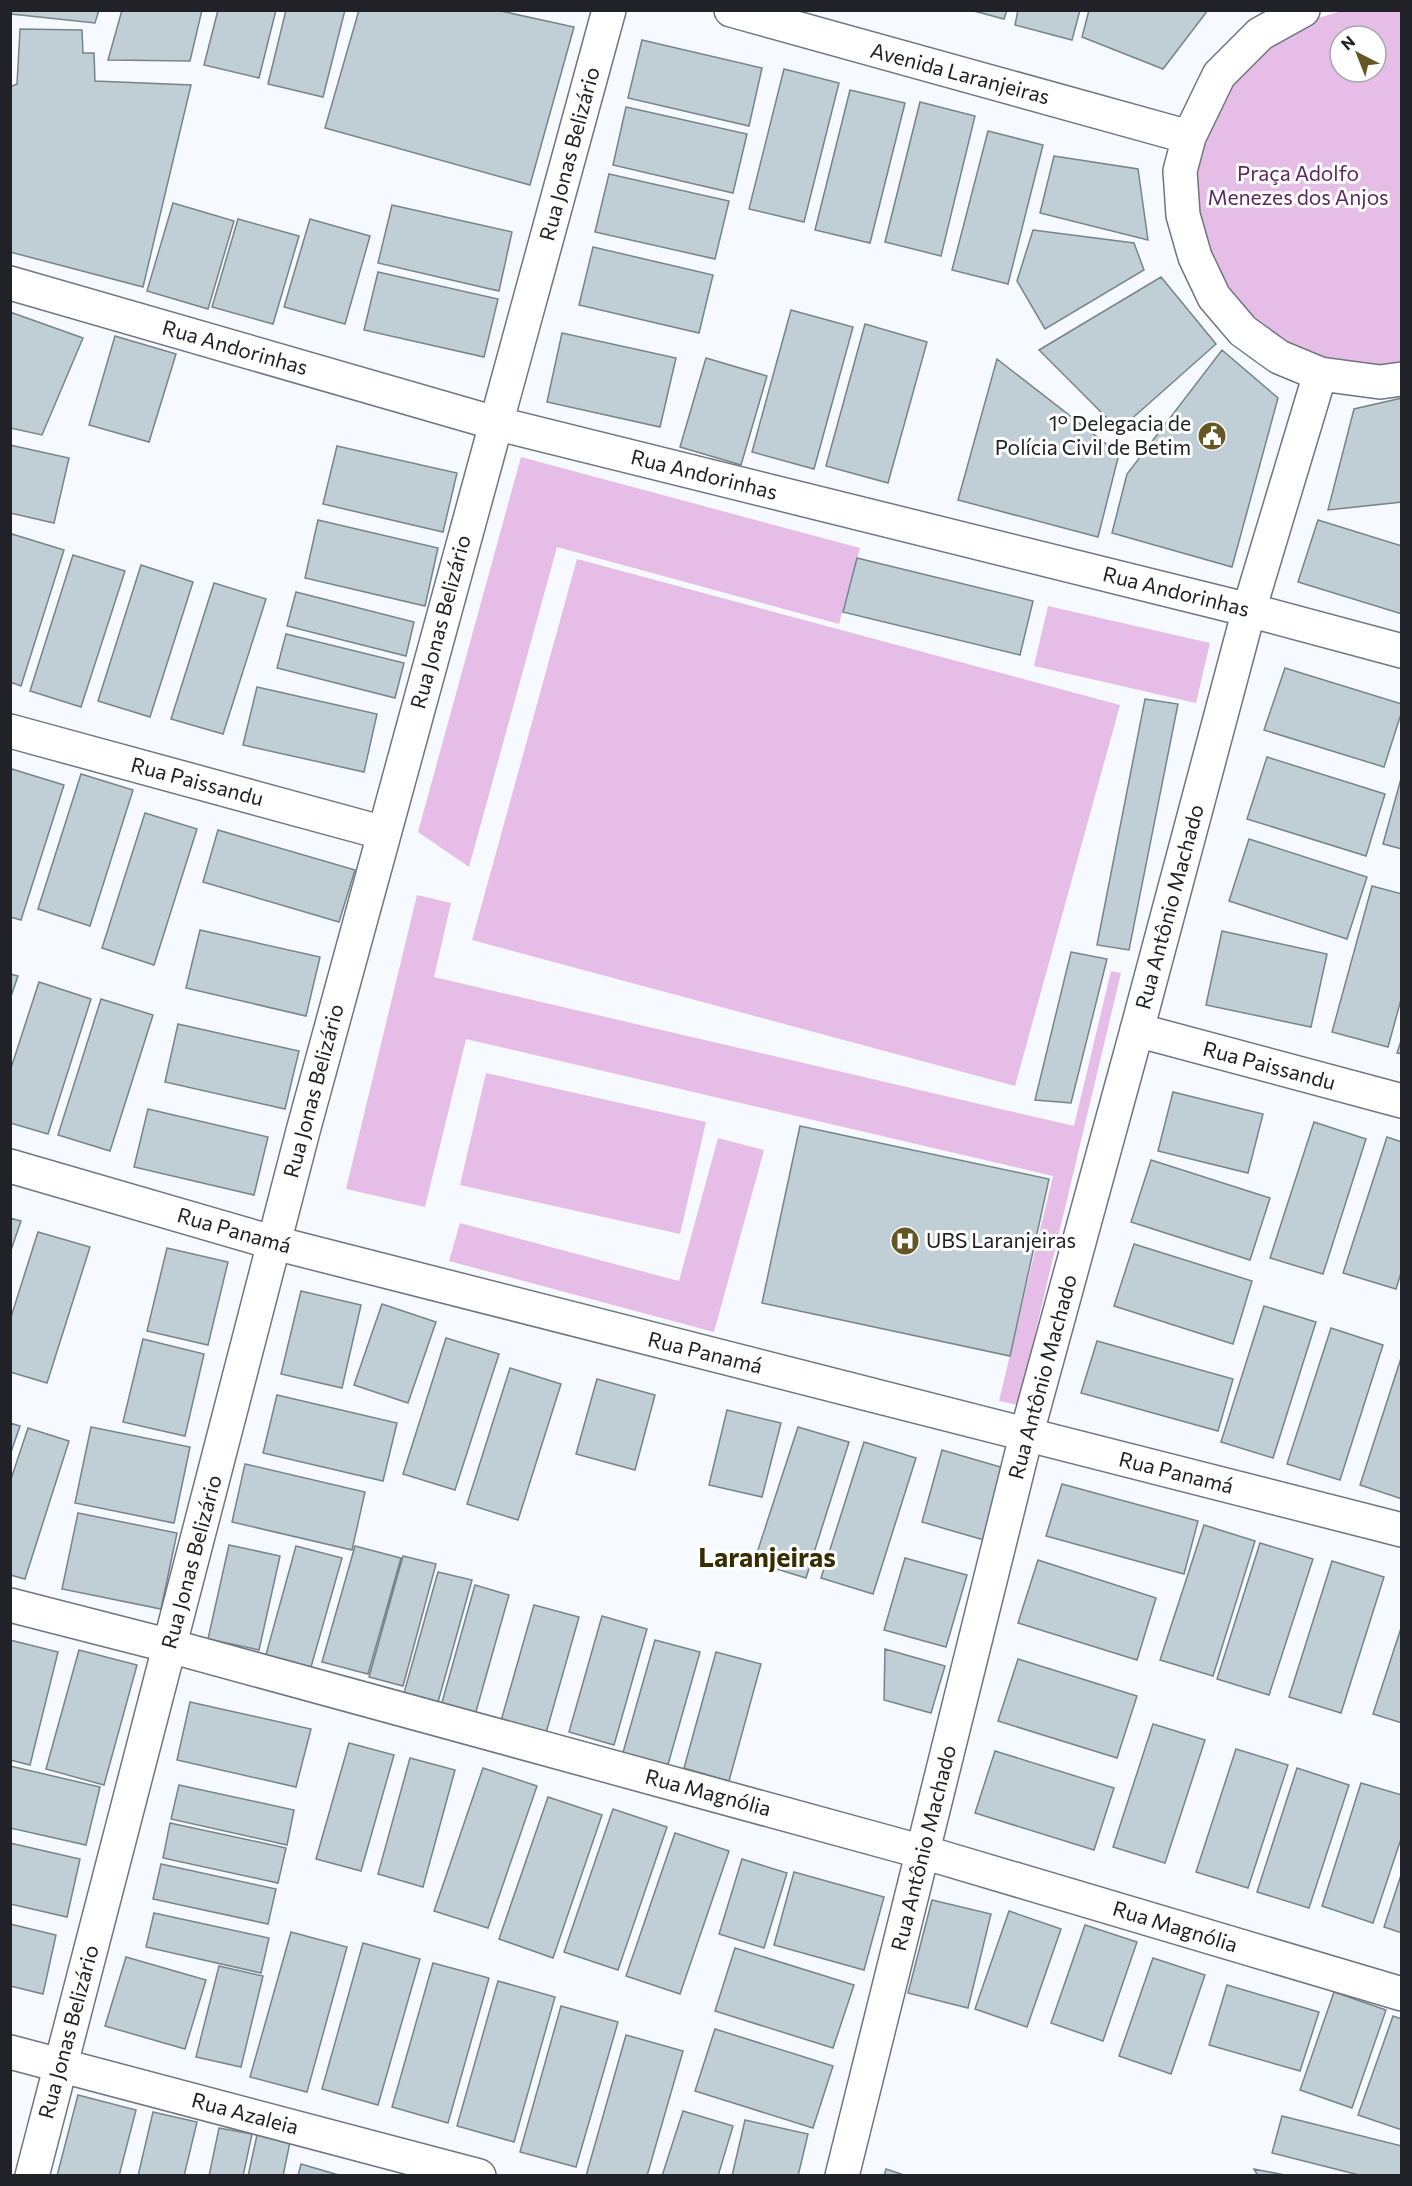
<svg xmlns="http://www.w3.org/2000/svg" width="1412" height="2186" viewBox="0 0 1412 2186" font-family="Commissioner,sans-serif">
<rect width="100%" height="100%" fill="#f6f9fe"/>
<path fill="#e5bde7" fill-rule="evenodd" d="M1342 11H1401V368L1310 360 1260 331 1221 289 1198 237 1193 173 1209 113 1245 60 1297 24ZM1340 36H1376V72H1340Z
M521 457 860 548 839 624 557 547 469 867 418 832Z
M577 559 1120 705 1015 1086 472 940Z
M1048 606 1210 643 1196 703 1034 666Z
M417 895 451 903 434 977 1074 1126 1111 971 1121 973 1018 1405 999 1401 1053 1176 466 1039 425 1207 346 1189Z
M486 1073 706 1122 680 1234 460 1185Z
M718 1138 764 1150 714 1332 449 1261 460 1223 679 1281Z"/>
<path fill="#c0ced5" stroke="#77858a" stroke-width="1.5" d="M10 10H99L95 23 11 14Z
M122 10H202L190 61 108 60Z
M218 10H276L259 78 204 65Z
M286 10H345L323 97 268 84Z
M359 10H496L574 27 530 185 325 128Z
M970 10H1007L1004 19Z
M1018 10H1080L1072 40 1015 25Z
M1089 10H1208L1163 69 1082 37Z
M20 29 82 30 83 53H94L95 81 191 85 143 287 10 252V87L17 84Z
M642 40 762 68 749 126 628 98Z
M784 69 839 83 804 222 749 209Z
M850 90 905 103 870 243 815 230Z
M920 102 975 116 941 256 885 242Z
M626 107 747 134 733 193 613 165Z
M988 131 1043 145 1008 284 952 270Z
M1054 156 1138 169 1148 240 1040 213Z
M609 174 729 201 715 259 595 232Z
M173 203 234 221 208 309 147 291Z
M392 205 512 232 499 291 378 263Z
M238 219 299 236 273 324 212 307Z
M310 219 370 236 345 324 284 307Z
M1033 230 1134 243 1144 270 1045 329 1017 281Z
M593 247 713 275 699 333 579 305Z
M378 272 498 299 484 357 364 330Z
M1161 277 1216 344 1119 430 1039 350Z
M791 310 853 327 814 469 752 452Z
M10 312 83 338 42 435 10 428Z
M865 324 927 342 888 483 826 466Z
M562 333 676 358 660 427 547 402Z
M115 336 176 354 149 442 89 425Z
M1222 350 1278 398 1232 567 1112 533 1127 474Z
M706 358 767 376 741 465 680 447Z
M997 359 1119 454 1098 537 958 500Z
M1402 398V502L1328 510 1354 409Z
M10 445 69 458 54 523 10 513Z
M337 446 457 473 443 532 323 504Z
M318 520 438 548 425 606 305 578Z
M1318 520 1402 546V614L1298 582Z
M12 534 64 550 21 686 10 682V540Z
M73 555 125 571 81 707 30 691Z
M857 558 1033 601 1020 655 843 612Z
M141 565 193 582 150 717 98 701Z
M214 583 266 599 223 734 171 719Z
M296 592 414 622 406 656 287 626Z
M286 634 404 663 395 698 277 668Z
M1285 668 1402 704V711L1384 767 1264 730Z
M257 687 377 714 364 772 243 745Z
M1145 699 1178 704 1129 950 1097 945Z
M1267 757 1385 794 1366 856 1247 819Z
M12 769 64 785 21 920 10 917V775Z
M81 774 133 790 90 926 38 909Z
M1402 775V849L1383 844Z
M145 813 197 829 154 965 102 948Z
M218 830 355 870 339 922 203 882Z
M1249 839 1367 877 1347 939 1229 901Z
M1372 886 1402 894V996L1388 1047 1332 1032Z
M200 930 320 957 306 1016 186 988Z
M1222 931 1327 954 1311 1027 1206 1005Z
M1071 952 1107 959 1071 1103 1035 1100Z
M10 974 18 976 10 999Z
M39 982 91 999 48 1134 10 1123V1071Z
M101 999 153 1015 110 1151 58 1135Z
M178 1024 299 1051 285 1109 165 1082Z
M1402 1038V1054L1397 1053Z
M1173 1092 1263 1114 1248 1173 1158 1151Z
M148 1109 268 1137 254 1195 134 1167Z
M1314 1122 1366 1139 1323 1274 1270 1258Z
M800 1126 1049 1179 1010 1356 762 1303Z
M1387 1137 1402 1142V1270L1396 1289 1343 1273Z
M1151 1160 1270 1198 1250 1260 1131 1222Z
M10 1218 21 1221 10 1253Z
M38 1232 90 1247 47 1383 10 1372V1320Z
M1134 1244 1252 1281 1233 1344 1114 1306Z
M167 1248 228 1262 208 1345 147 1331Z
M301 1291 361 1305 342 1388 281 1374Z
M382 1304 436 1322 408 1403 354 1385Z
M1264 1306 1316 1322 1273 1458 1221 1442Z
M1331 1328 1383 1345 1340 1480 1287 1464Z
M446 1338 499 1354 455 1490 403 1474Z
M143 1339 204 1354 185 1436 123 1422Z
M1097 1341 1233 1379 1218 1431 1081 1393Z
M1402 1355V1499L1360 1485Z
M510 1368 561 1384 518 1520 467 1504Z
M597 1379 655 1395 635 1470 576 1454Z
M277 1395 397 1423 383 1481 263 1453Z
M727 1410 781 1423 762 1497 709 1485Z
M10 1423 20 1426 10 1455Z
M91 1427 190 1447 174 1523 75 1503Z
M798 1427 849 1442 806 1578 754 1562Z
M28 1428 69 1441 25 1579 10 1575V1482Z
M864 1442 916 1458 873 1594 821 1578Z
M942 1450 1004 1468 984 1540 922 1522Z
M245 1464 365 1492 352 1550 232 1522Z
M1062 1484 1198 1521 1184 1574 1046 1536Z
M78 1513 177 1533 161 1609 62 1589Z
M1204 1525 1255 1541 1213 1676 1160 1660Z
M1260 1543 1313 1559 1269 1695 1217 1679Z
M229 1545 280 1556 259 1650 208 1639Z
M296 1546 342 1558 309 1674 264 1662Z
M355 1546 401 1558 368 1674 322 1662Z
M403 1556 436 1564 403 1686 369 1677Z
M905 1558 967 1575 946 1647 884 1630Z
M1038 1560 1156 1598 1137 1660 1018 1623Z
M1332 1561 1384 1577 1341 1713 1289 1697Z
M438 1572 472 1580 438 1702 404 1693Z
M475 1585 509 1595 475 1715 441 1706Z
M534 1605 579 1617 546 1733 501 1721Z
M602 1616 647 1629 614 1745 569 1732Z
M1402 1625V1723L1373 1714Z
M10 1640 58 1652 30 1765 10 1760Z
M655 1640 700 1652 667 1768 622 1756Z
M885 1649 945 1666 931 1713 884 1700Z
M79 1650 137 1665 104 1785 46 1769Z
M716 1652 761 1664 729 1781 684 1768Z
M1018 1659 1137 1696 1117 1758 998 1721Z
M190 1702 311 1729 296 1787 177 1760Z
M1153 1724 1205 1740 1165 1863 1113 1847Z
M349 1743 394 1755 361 1871 316 1859Z
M1236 1749 1288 1765 1248 1888 1196 1872Z
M995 1751 1114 1788 1094 1850 975 1813Z
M410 1758 455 1770 423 1887 378 1874Z
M10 1766 100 1787 86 1845 10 1828Z
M483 1768 537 1786 488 1928 434 1911Z
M1297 1768 1349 1785 1309 1908 1257 1892Z
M1361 1783 1402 1795V1836L1373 1923 1322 1906Z
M179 1785 294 1810 287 1845 171 1819Z
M548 1797 602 1815 553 1958 499 1939Z
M613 1809 667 1827 618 1970 564 1952Z
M170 1823 286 1848 278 1883 163 1858Z
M675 1833 729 1851 680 1994 626 1976Z
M10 1843 80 1859 67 1917 10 1904Z
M742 1859 787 1873 764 1948 719 1934Z
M161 1864 276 1889 268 1924 153 1899Z
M794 1872 884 1897 864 1970 774 1945Z
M1402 1872V1933L1384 1927Z
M932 1900 991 1914 968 2008 908 1993Z
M1009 1911 1061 1929 1027 2027 975 2009Z
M154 1913 269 1938 261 1973 146 1947Z
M10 1924 56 1935 43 1994 10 1986Z
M1085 1925 1137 1942 1103 2041 1051 2023Z
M291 1932 347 1947 307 2092 250 2077Z
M363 1943 420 1959 378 2105 322 2089Z
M735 1948 854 1985 833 2048 715 2011Z
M126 1957 206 1980 185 2049 105 2026Z
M1153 1958 1205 1975 1171 2074 1119 2056Z
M433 1963 489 1978 448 2123 392 2107Z
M219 1966 263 1976 241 2067 196 2057Z
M498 1981 555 1997 514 2142 457 2126Z
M1227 1985 1319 2012 1300 2071 1209 2045Z
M1334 1992 1386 2010 1352 2108 1300 2090Z
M561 2006 618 2022 576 2167 520 2152Z
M1393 2016 1402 2019V2130L1358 2115Z
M715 2029 833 2066 813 2128 695 2091Z
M626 2035 683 2051 647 2176H586Z
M78 2095 136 2110 119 2176H57Z
M683 2111 733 2126 718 2176H662Z
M153 2112 197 2122 184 2176H138Z
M1282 2116 1402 2146V2176H1363L1272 2153Z
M745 2120 808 2134 798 2176H732Z
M219 2128 252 2134 243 2176H209Z
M257 2135 290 2142 283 2176H248Z
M301 2164 342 2176H298Z
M886 2169 907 2176H884Z
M1254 2169 1290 2176H1258Z"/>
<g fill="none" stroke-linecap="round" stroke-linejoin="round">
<g stroke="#6f7680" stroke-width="36">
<path id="minor" d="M10 283 495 423 1249 610 1402 651
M10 731 384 833
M1137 1030 1402 1101
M10 1166 275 1243 1402 1530
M10 1605 170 1646 923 1852 1402 1994
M10 2052 479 2176
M32 2176 303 1131 609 10"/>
</g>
<g stroke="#6f7680" stroke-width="36">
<path id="tertiary" d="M731 10 1189 137
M1303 10 1260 34 1219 75 1189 137 1180 171 1183 215 1195 257 1214 297 1243 331 1279 357 1320 374 1380 382 1402 379
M842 2176 1026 1436 1137 1030 1249 610 1320 374"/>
</g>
<use href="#minor" stroke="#fff" stroke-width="33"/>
<use href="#tertiary" stroke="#fff" stroke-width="33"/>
</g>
<defs>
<g id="civic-disc" transform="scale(1.5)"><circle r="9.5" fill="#645724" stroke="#fff"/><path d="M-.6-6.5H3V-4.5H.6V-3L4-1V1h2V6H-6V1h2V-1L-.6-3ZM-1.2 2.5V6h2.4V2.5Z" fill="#fff"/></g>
<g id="hospital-disc" transform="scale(1.5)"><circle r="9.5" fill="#645724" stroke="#fff"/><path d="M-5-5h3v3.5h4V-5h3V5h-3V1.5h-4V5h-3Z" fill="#fff"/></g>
</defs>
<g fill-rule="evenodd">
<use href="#civic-disc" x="1212" y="436"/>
<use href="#hospital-disc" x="905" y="1241"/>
</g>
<g text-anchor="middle" stroke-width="6" stroke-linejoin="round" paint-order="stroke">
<g font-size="21" fill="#202227" stroke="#fff">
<text transform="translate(960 74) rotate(15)" y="7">Avenida Laranjeiras</text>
<text transform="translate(570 154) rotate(-75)" y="7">Rua Jonas Belizário</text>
<text transform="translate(235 348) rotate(16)" y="7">Rua Andorinhas</text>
<text transform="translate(704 475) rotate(14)" y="7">Rua Andorinhas</text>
<text transform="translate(1176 592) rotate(14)" y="7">Rua Andorinhas</text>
<text transform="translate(441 622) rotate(-75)" y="7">Rua Jonas Belizário</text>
<text transform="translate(197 782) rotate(15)" y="7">Rua Paissandu</text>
<text transform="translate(1170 907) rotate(-75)" y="7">Rua Antônio Machado</text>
<text transform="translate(1269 1066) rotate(15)" y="7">Rua Paissandu</text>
<text transform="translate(314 1091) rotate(-75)" y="7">Rua Jonas Belizário</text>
<text transform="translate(234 1231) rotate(16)" y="7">Rua Panamá</text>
<text transform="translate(705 1353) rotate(14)" y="7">Rua Panamá</text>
<text transform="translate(1043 1377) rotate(-75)" y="7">Rua Antônio Machado</text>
<text transform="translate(1176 1473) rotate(14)" y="7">Rua Panamá</text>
<text transform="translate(192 1562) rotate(-75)" y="7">Rua Jonas Belizário</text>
<text transform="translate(708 1793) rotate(15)" y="7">Rua Magnólia</text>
<text transform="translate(924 1848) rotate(-76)" y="7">Rua Antônio Machado</text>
<text transform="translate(1175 1927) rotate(17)" y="7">Rua Magnólia</text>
<text transform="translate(69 2032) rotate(-75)" y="7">Rua Jonas Belizário</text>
<text transform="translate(245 2114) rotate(15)" y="7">Rua Azaleia</text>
</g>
<g font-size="21" fill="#5d2761" stroke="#fff">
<text x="1298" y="181">Praça Adolfo<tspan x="1298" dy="24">Menezes dos Anjos</tspan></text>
</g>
<g font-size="21" fill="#202227" stroke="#fff" text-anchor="end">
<text x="1191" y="431">1° Delegacia de<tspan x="1191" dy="24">Polícia Civil de Betim</tspan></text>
<text x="926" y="1248" text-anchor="start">UBS Laranjeiras</text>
</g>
<g font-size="27" font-weight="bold" fill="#362c01" stroke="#fff">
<text x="767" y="1567">Laranjeiras</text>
</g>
</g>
<rect width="1412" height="2186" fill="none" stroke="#202227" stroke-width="24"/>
<g transform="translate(1358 54) rotate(318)"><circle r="28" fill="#ffffff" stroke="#a6a7a9" stroke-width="1.5"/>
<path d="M0-4.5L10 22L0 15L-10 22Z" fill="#645724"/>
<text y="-9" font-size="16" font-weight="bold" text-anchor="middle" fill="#202227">N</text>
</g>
</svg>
